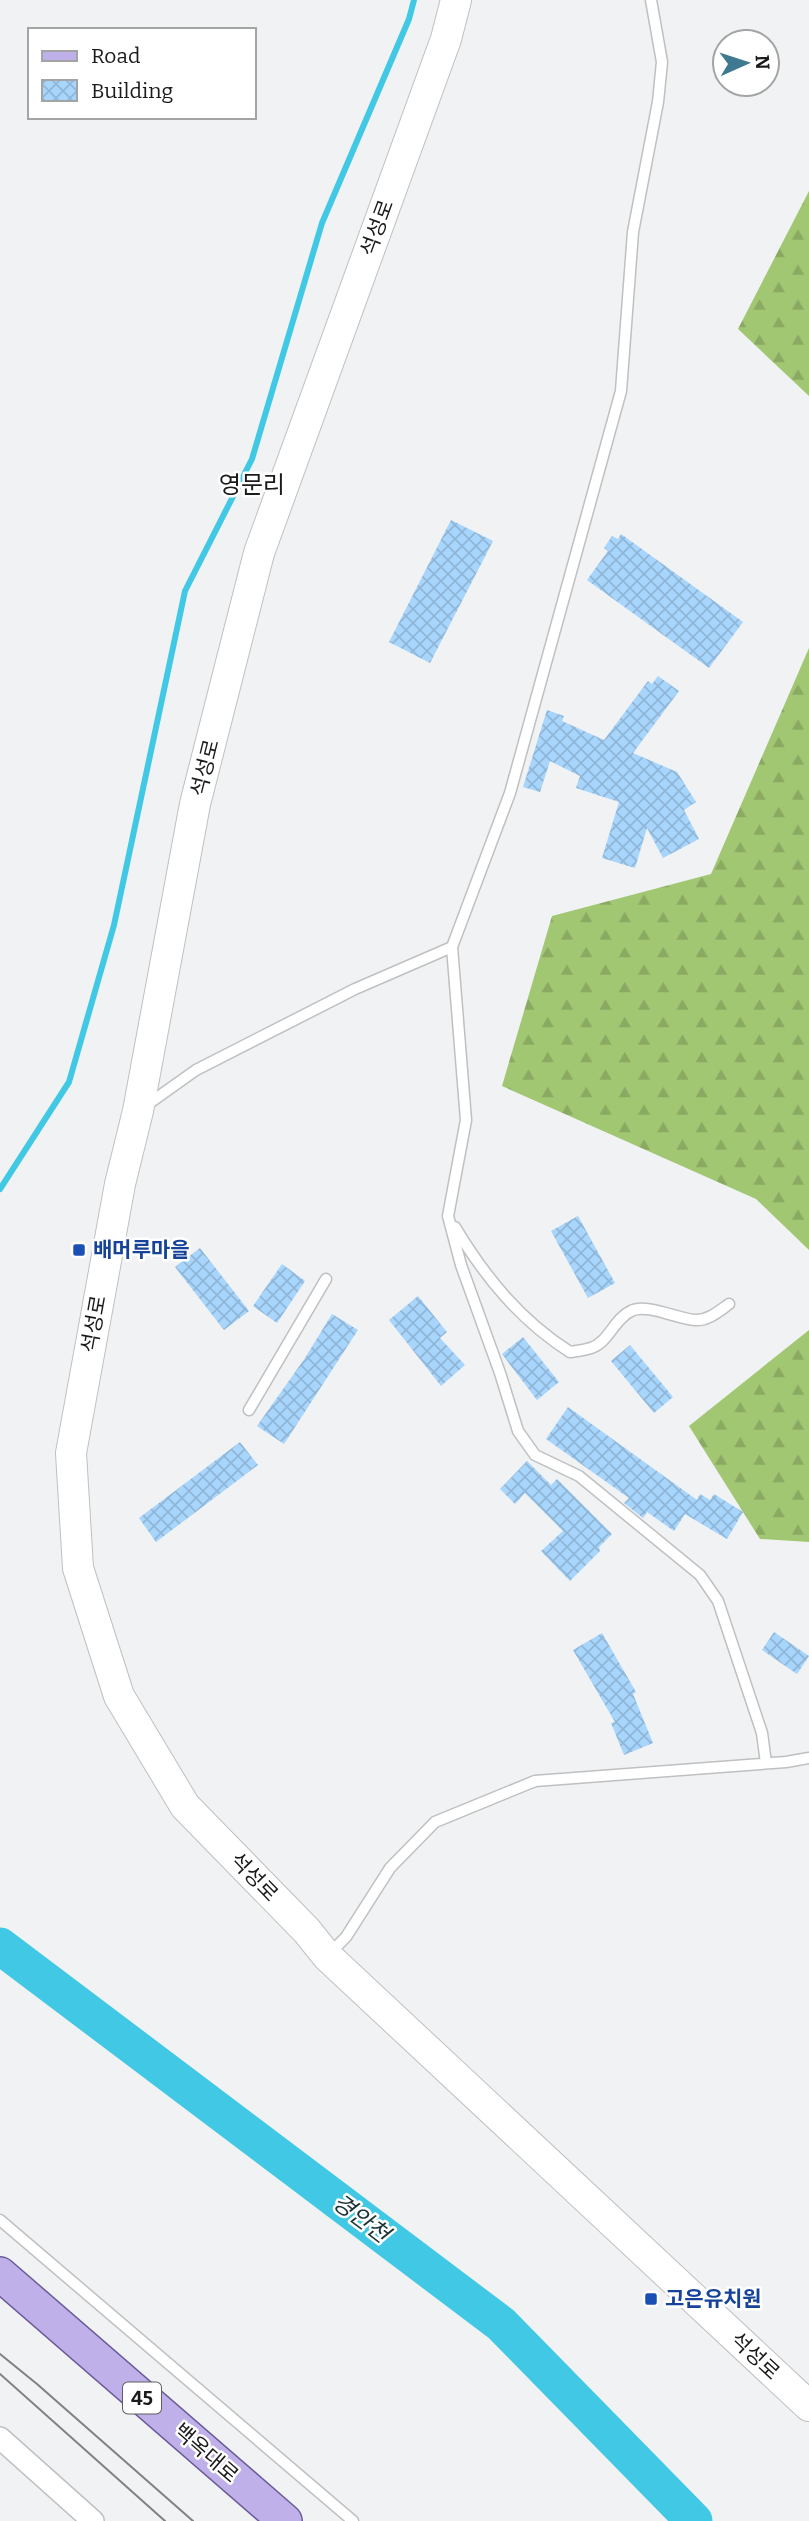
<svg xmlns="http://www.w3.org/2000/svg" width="809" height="2521" viewBox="0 0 809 2521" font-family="Bitter,'Noto Sans KR',serif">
<defs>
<pattern id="forest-firs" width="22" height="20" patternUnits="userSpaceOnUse" patternTransform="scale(1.75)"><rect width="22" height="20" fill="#a1c772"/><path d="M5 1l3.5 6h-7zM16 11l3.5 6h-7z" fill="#8aaa62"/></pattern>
<pattern id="building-cross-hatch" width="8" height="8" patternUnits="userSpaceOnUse" patternTransform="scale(1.75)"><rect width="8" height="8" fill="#a7d5fb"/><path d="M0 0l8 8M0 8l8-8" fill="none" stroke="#8fb6d7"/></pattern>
</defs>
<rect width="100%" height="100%" fill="#f0f2f4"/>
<path fill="url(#forest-firs)" d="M809 191V396L738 329Z
M809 648V1250L756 1199 502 1086 552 916 711 874Z
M809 1330V1542L760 1539 689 1426Z"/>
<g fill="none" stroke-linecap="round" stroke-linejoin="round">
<path stroke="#41c8e4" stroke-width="6" d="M0 1189 69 1082 114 925 185 591 252 459 322 223 409 19 414 0"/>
<path stroke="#41c8e4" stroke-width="37" d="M0 1946 501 2324 694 2521"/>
</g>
<path fill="url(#building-cross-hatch)" d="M451 520 493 541 430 663 389 642Z
M621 534 743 622 709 668 587 580 608 551 604 548 612 536 618 539Z
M658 676 679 691 633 753 677 772 696 802 684 810 699 839 663 858 647 828 635 868 602 858 619 802 576 788 580 776 550 761 540 792 523 787 547 710 564 716 562 721 604 740 648 681 652 684Z
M578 1216 615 1283 588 1298 551 1231Z
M200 1248 249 1311 224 1330 175 1267Z
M282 1264 305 1281 277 1323 253 1306Z
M418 1296 447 1332 440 1338 465 1365 441 1386 389 1320Z
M332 1314 358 1330 284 1444 257 1426 305 1358Z
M523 1337 559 1382 537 1400 502 1354Z
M630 1345 673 1397 654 1413 611 1361Z
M568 1407 697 1500 700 1494 710 1500 714 1494 743 1512 727 1539 685 1514 674 1531 647 1512 643 1518 624 1503 629 1498 546 1439Z
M240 1442 258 1465 156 1542 139 1518Z
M527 1461 551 1485 557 1479 612 1534 599 1547 600 1551 570 1581 541 1551 563 1531 525 1493 515 1504 500 1489Z
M774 1632 809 1656 797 1674 762 1650Z
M602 1633 636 1692 633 1694 653 1743 624 1755 611 1723 615 1722 573 1650Z"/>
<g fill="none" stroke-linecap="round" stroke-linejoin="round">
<g stroke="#bec0c2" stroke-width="13">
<path id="lane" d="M651 0 662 62 658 102 633 232 621 391 510 793 452 947 466 1120 448 1216 461 1265 500 1373 518 1431 535 1455 579 1476 700 1575 718 1601 762 1733 766 1763
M144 1107 196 1070 355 989 452 947
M455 1227C485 1277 520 1320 570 1352 577 1351 585 1350 591 1348 609 1342 614 1319 631 1311 646 1303 678 1319 695 1320 708 1321 719 1311 729 1304
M249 1410 326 1279
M329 1954 346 1937 390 1868 435 1822 535 1781 786 1762 809 1758
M0 2220 353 2521"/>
</g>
<g stroke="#bec0c2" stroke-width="24">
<path id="street" d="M0 2438 93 2521"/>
</g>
<g stroke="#bec0c2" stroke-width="32">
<path id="secondary" d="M456 0 446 39 259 553 195 804 138 1111 120 1184 71 1453 78 1568 119 1696 185 1806 307 1931 327 1956 809 2406"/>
</g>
<g stroke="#6b5a98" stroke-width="36">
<path id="primary" d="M0 2274 285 2521"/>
</g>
<use href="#lane" stroke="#fff" stroke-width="10"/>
<use href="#street" stroke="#fff" stroke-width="21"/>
<use href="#secondary" stroke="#fff" stroke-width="30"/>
<use href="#primary" stroke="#c0b0ea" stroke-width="33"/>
<path stroke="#7f8182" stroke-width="2" d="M0 2354 37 2384 193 2521
M0 2374 165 2521"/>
</g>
<g fill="#1a4fb4" stroke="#fff" stroke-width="2.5">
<rect x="72" y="1243" width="14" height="14" rx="3.5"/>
<rect x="644" y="2292" width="14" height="14" rx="3.5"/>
</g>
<g text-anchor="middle" stroke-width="5" stroke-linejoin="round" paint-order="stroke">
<rect fill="#fff" stroke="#5f5f5f" stroke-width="2" x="123" y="2382.5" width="38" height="31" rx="5"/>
<g font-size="19" font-weight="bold" fill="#1a1b1b">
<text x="142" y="2405">45</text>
</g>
<g font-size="21" fill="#1a1b1b" stroke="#fff">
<text transform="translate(377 228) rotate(-70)" y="7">석성로</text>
<text transform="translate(205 768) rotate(-76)" y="7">석성로</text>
<text transform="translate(94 1324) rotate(-80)" y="7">석성로</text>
<text transform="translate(254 1877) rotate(46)" y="7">석성로</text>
<text transform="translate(755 2356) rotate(43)" y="7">석성로</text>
<text transform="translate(206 2453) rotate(41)" y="7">백옥대로</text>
</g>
<g font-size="21" font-weight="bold" fill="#164399" stroke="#fff" text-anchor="start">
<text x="93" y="1257">배머루마을</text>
<text x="665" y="2306">고은유치원</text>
</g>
<g font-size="23" font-style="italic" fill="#1b3237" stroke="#fff">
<text transform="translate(361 2218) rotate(37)" y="8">경안천</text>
</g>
<g font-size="24" fill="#1a1b1b" stroke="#fff">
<text x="252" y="493">영문리</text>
</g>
</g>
<rect x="28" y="28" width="228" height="91" fill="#ffffff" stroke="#a3a4a4" stroke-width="2"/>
<rect x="42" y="51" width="35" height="10" fill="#c0b0ea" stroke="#a3a4a4" stroke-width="2"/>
<text x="91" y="63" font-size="21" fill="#1a1b1b">Road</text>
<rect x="42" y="80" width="35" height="21" fill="url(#building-cross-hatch)" stroke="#a3a4a4" stroke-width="2"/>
<text x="91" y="98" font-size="21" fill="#1a1b1b">Building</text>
<g transform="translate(746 63) rotate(87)"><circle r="33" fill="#ffffff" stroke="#a3a4a4" stroke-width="2"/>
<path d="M0-5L12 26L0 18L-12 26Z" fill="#3e7891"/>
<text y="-10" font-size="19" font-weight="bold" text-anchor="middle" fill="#1a1b1b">N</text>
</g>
</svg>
